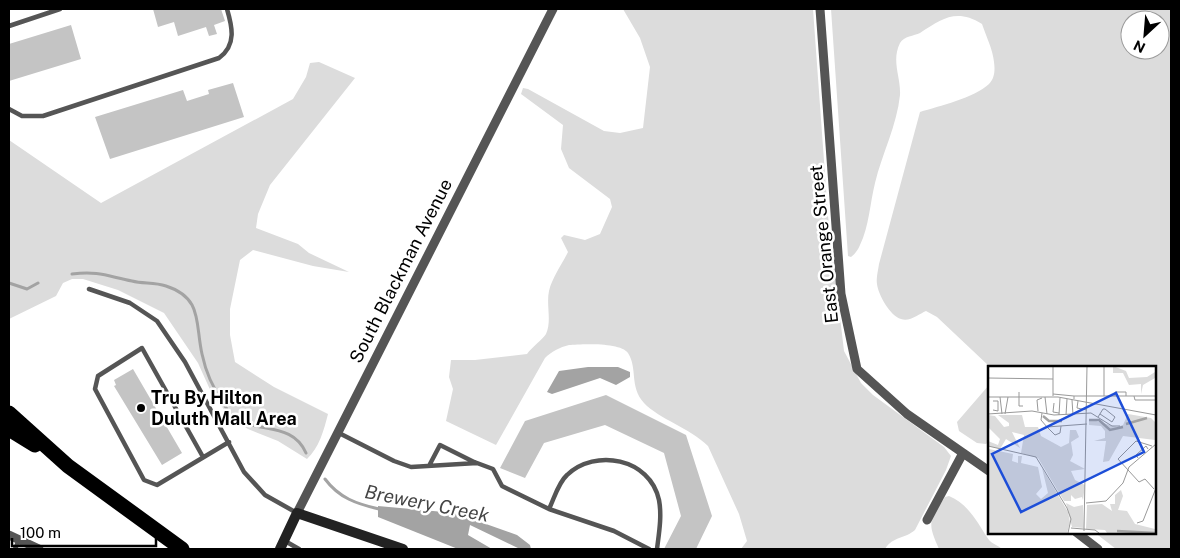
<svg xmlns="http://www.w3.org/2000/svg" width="1180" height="558" viewBox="0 0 1180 558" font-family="'Public Sans',sans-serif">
<rect width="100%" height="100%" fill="#fff"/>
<path fill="#dcdcdc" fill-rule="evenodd" d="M623 9H813L828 216 844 351 861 383 873 395 944 447 951 456 946 470 915 530C905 539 893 536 885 549H741L747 541 739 514 708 446C690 428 659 419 644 403 629 386 638 369 628 353 621 342 581 344 569 345 560 347 551 352 545 358L496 445 446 421 453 389 449 377 451 360H475L527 354C532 347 543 339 546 334 552 321 546 305 549 291 552 278 562 264 568 252L561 238 564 235 585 240 600 234 612 207 610 199 569 168 561 149 563 125 521 94 523 88 528 89 604 131 620 133 643 128 650 67 640 38Z
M831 9H1171V549H1116L1094 532H1154V367H990L937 317 926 311C919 314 910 322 901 319 890 316 878 294 877 284 876 278 878 271 879 264L920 112C939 106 974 98 989 84 995 78 995 69 994 62 993 50 986 36 982 24 956 8 942 19 920 33 914 36 904 36 900 43 891 61 901 77 900 95 897 125 882 154 875 183 870 203 869 227 860 245 858 250 855 254 851 257L848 256ZM1130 20H1160V50H1130Z
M319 62 355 78 270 185 258 214 256 228 298 244 309 253 349 272 313 266 253 250 240 260 230 309V335L235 362 274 387 328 414C324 430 319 448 307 459L278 441 248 429 230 417 212 394 198 363 164 313 118 290 83 279H72L63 283 56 296 9 319V140L101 203 293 99 306 77 310 63Z
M989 385V441L986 444 977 443 959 431 957 422Z
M949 496C969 504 978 524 989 540 992 544 998 545 1002 549H939C927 522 929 521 945 497Z"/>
<path fill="#a3a3a3" d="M588 367H618L630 372V377L616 385 600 378 552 394 547 392 559 371Z
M378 506 455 513 517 535 530 545 531 549H520L470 525 468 535 492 549H458L378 517Z"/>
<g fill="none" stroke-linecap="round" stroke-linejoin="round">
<path stroke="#a3a3a3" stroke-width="3" d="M72 274C99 271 107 276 132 281 143 284 154 282 166 286 203 298 195 323 202 354 206 373 212 387 223 402 225 406 228 412 231 415 254 435 292 420 306 453
M9 283 27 289 38 283
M325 479C339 498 357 504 379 509"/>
</g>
<path fill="#c4c4c4" d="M153 9H221L225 21 214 25 217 34 209 36 206 27 178 36 174 22 158 27Z
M71 25 81 59 9 81V44Z
M233 83 244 117 110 159 95 117 183 90 187 101 209 94 208 90Z
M133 369 182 453 162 465 114 386 116 385 114 380Z
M606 395 686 435 712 516 696 549H664L681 516 664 453 605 425 544 443 525 478 500 468 525 421Z"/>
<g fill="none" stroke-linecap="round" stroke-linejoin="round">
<path stroke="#555" stroke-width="4.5" d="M9 26 60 9
M9 109 22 116H43L219 58C237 45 232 26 227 9
M89 289 130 303 157 321 185 362 244 472 265 495 297 513
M337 432 394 461 411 467 477 463 493 469 502 486 549 509 614 531 649 549
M203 457 142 348 98 376 95 389 144 480 157 485 229 442
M430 464 440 445 476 463
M549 509C554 499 558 483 567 475 595 448 650 458 659 500 662 516 659 533 657 549
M285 541 299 549
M15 549 19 540"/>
<path stroke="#555" stroke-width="9" d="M820 9 841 294 857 369 907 414 989 471
M297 513 553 9
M927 520 963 453
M1076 532 1098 549
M9 535 39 549"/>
<path stroke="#222" stroke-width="10" d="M280 549 297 513 403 549"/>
<path stroke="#000" stroke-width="15" d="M9 413 68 466 182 549
M9 429 35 445"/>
</g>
<circle fill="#000" stroke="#fff" stroke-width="2" cx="141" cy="408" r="5"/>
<g text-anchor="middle" stroke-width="5" stroke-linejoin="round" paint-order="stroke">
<g font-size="18" fill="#000" stroke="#fff">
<text transform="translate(824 244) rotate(-96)" y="6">East Orange Street</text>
<text transform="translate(401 271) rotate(-63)" y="6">South Blackman Avenue</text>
</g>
<g font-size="18" font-weight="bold" fill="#000" stroke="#fff" text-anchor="start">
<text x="151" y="404">Tru By Hilton<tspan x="151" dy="21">Duluth Mall Area</tspan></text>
</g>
<g font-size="19" font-style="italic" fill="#444" stroke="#fff">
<text transform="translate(427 503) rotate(11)" y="7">Brewery Creek</text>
</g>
</g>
<g transform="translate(988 366)">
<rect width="168" height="168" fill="#fff"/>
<path d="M125 0 138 5 141 12 159 11 167 6V12L155 19 153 28V18L141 19 135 7H125ZM140 48 163 52 167 56V74L135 70 121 95 115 96 118 75H106L117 72V65L113 60 101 59V53L129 61 135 59ZM0 49 7 50 16 61 21 60V57L10 49H34L37 61H50L53 70 73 81 81 77 82 64H88L91 71 83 76 85 89 82 95 97 103 83 105 87 114 97 119 95 134 94 131 87 133 83 129V135H76L50 92 33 87 36 69 24 66 32 82 18 73 12 83 0 80V75L10 79 12 73 0 61ZM1 83 25 88 24 95 30 97V90H34L33 97 50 101 54 121 48 128 53 133 60 127 54 102 80 146 82 156 79 167H0ZM133 124 135 130 130 144 139 145 147 158 167 163V167H119L117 164 98 163 99 139 114 138 124 145 122 138H127V129ZM78 137 86 141 95 139 96 162 84 161Z" fill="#dcdcdc"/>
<path fill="none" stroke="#a3a3a3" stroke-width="2.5" d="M55 50 61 55H74M101 54H111L122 64 135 61M138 58 159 52M129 165 168 167"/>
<path fill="none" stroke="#999" stroke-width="1" d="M0 12 65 13M31 26V40H35M65 28 86 30M65 30V0M116 30V0M127 30V26H138V30M146 30 147 34H168M0 31H70L168 49M12 31 14 48M57 31 59 48M86 33V30H168M84 34 85 49M90 35 89 42 99 44M66 37 65 46 71 47M168 39V55M5 44 10 45V35H5M50 45 49 34 54 32M54 47 53 54 59 61 99 58M0 48 44 45 66 49 103 47 124 60H132M17 48 20 31M71 49 72 32M78 49 79 33M110 51 115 43H117L127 51 124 56 112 48M59 61 67 69 72 67 73 60M0 80 48 91 79 142 83 153 80 167M164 80 148 75 130 93 151 116 157 113 166 123M150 92 148 89 158 80 160 83M98 137 118 135 135 117 141 101 168 78M149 157 155 155 168 122M83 162 107 164 111 167M96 165 99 0"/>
<path fill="#1d4ed8" fill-opacity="0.15" stroke="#1d4ed8" stroke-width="2.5" d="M128 27 156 86 33 146 4 88Z"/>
<rect width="168" height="168" fill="none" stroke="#000" stroke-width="2.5"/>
</g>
<rect width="1180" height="558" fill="none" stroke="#000000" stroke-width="20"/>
<g transform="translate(1145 35) rotate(206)"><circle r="24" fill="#ffffff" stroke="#999999"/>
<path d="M0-4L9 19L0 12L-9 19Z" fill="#000000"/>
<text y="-8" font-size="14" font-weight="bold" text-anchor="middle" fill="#000000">N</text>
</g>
<path d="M12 538v8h144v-8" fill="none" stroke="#000000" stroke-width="2.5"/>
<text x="20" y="538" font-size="15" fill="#000000" stroke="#ffffff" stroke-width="4" paint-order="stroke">100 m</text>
</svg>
